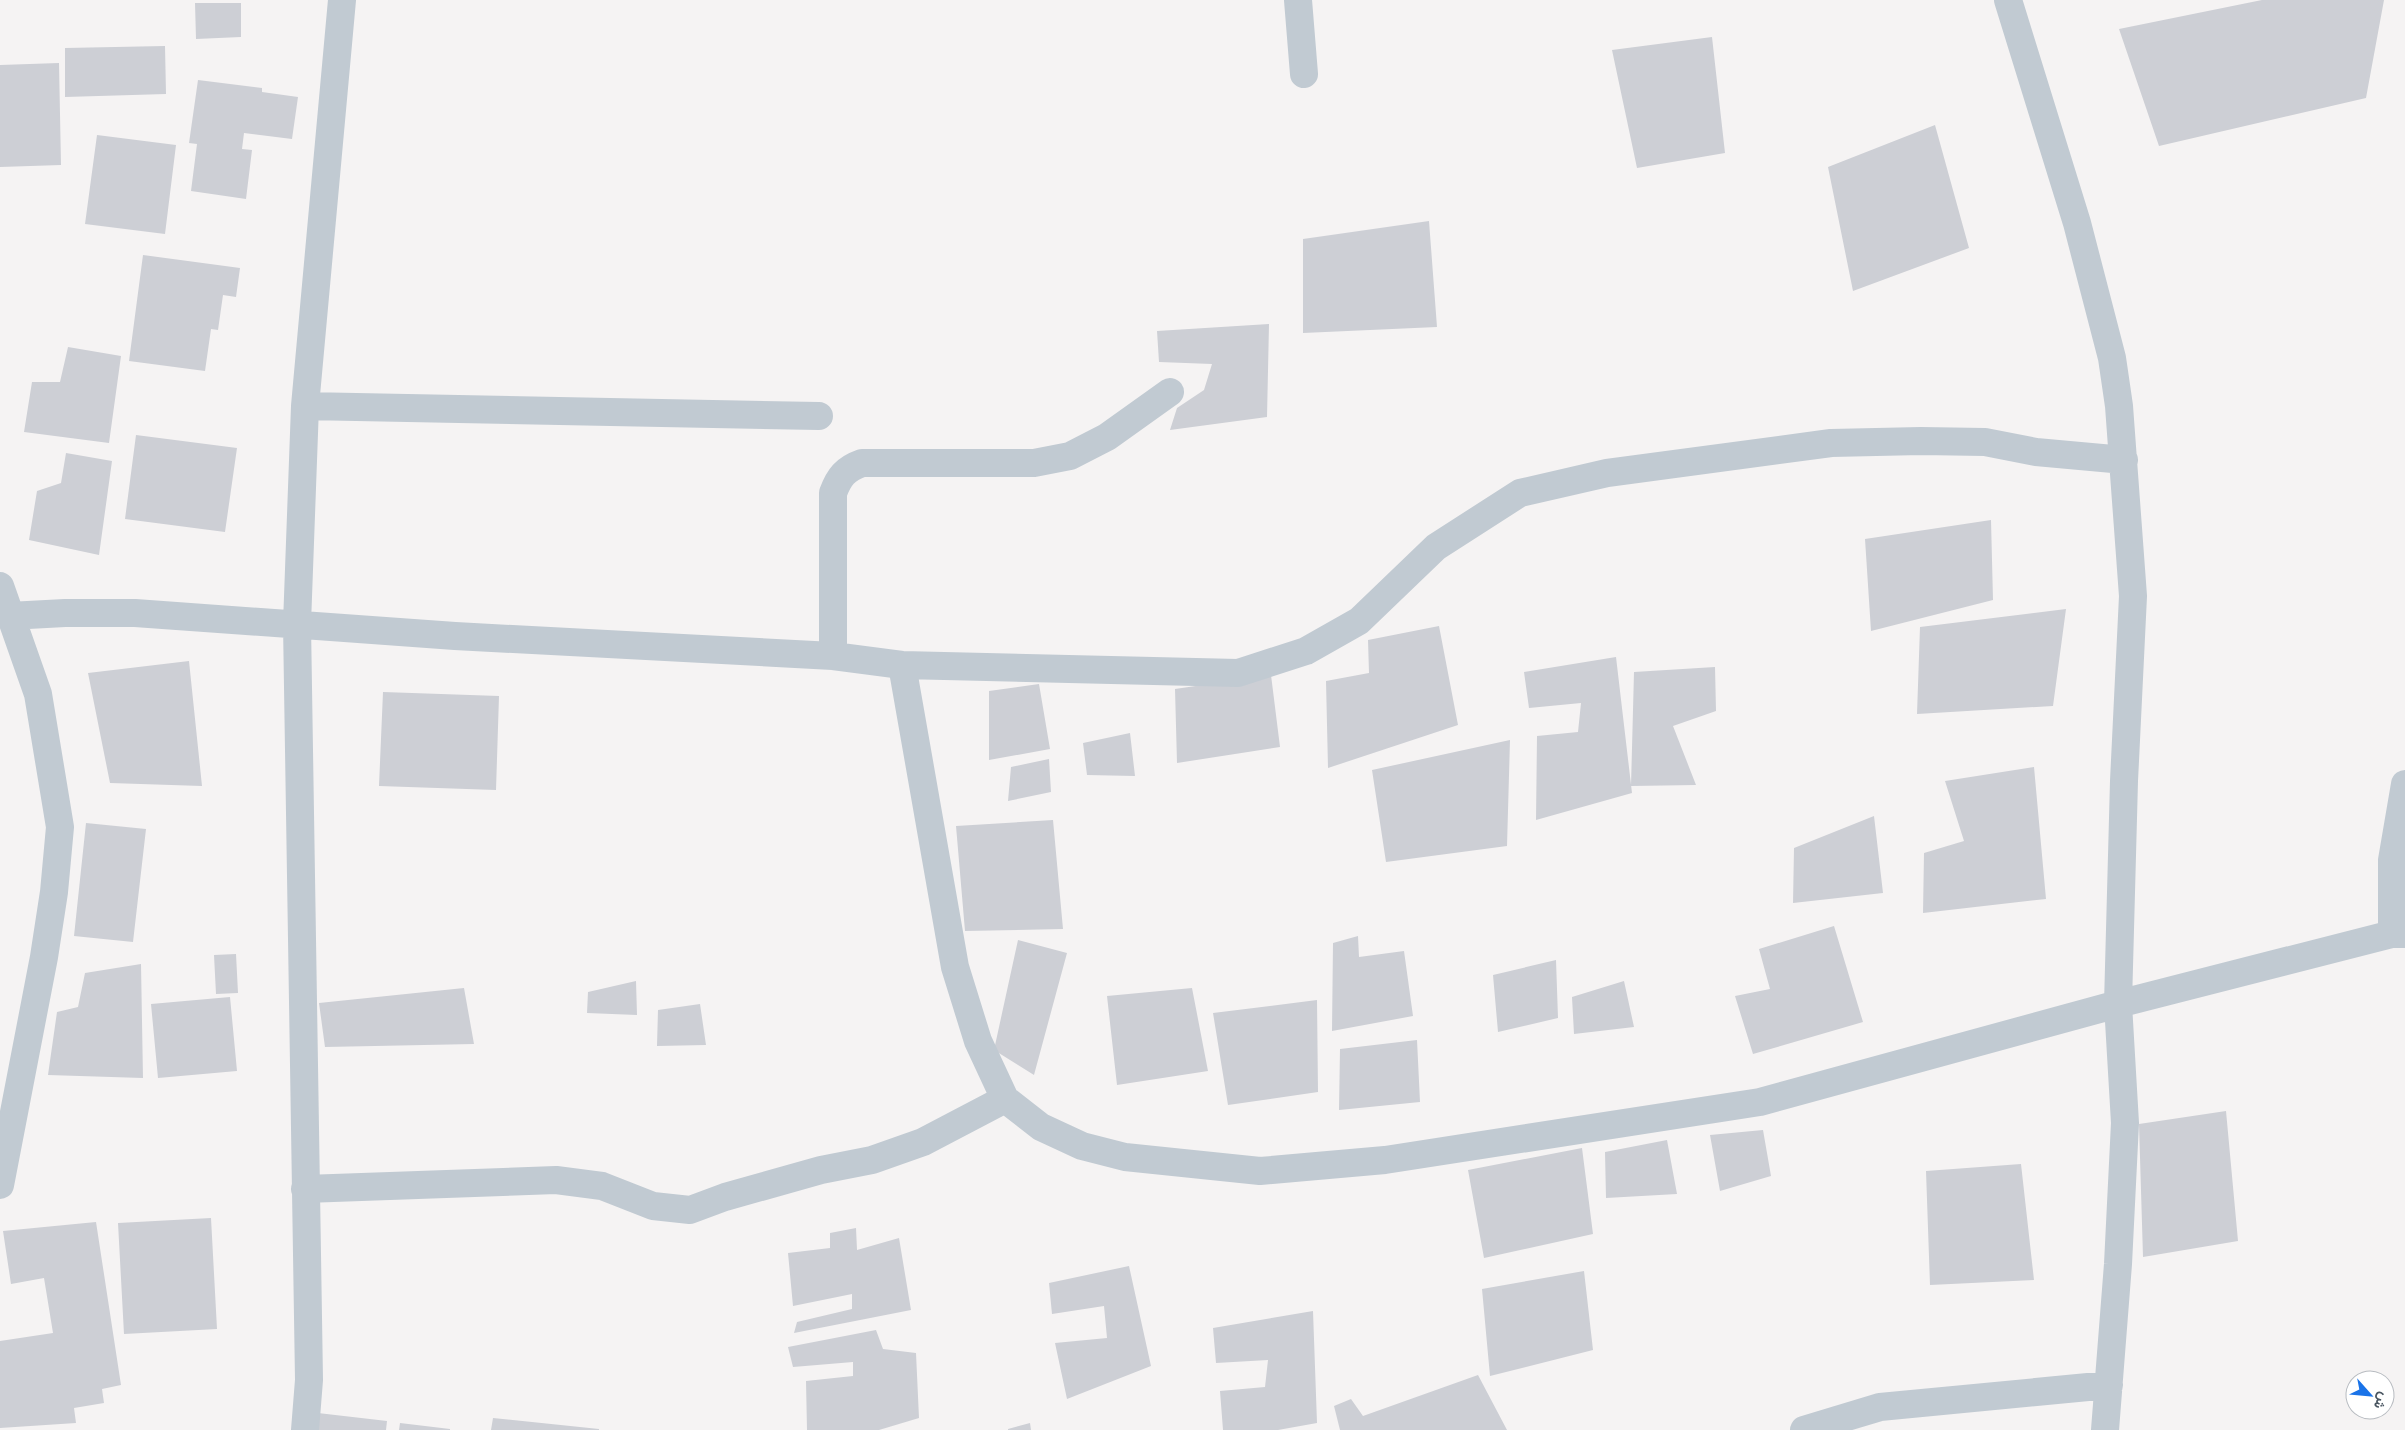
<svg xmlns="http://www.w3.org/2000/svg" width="2405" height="1430" viewBox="0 0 2405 1430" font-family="'Source Sans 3',Vazirmatn,sans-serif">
<rect width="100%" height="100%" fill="#f5f3f3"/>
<path fill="#cdcfd5" d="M2262 0H2384L2366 98 2159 146 2119 29Z
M195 3H241V37L196 39Z
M1712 37 1725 153 1637 168 1612 50Z
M165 46 166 94 65 97V48Z
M59 63 61 165 0 167V65Z
M198 80 262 88V92L298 97 292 139 244 133 242 149 252 150 246 199 191 191 197 144 189 143Z
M1935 125 1969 248 1853 291 1828 167Z
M97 135 176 145 165 234 85 224Z
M1429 221 1437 327 1303 333V239Z
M143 255 240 268 236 297 223 295 218 330 211 329 205 371 129 361Z
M1269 324 1267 417 1170 430 1177 408 1204 390 1212 364 1159 362 1157 331Z
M68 347 121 356 109 443 24 432 32 382H60Z
M136 435 237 448 225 532 125 519Z
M66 453 112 461 99 555 29 540 37 491 61 483Z
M1991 520 1993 600 1871 631 1865 539Z
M2066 609 2053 706 1917 714 1920 627Z
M1439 626 1458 725 1328 768 1326 681 1369 673 1368 640Z
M1616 657 1632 793 1536 820 1537 736 1578 732 1581 703 1529 708 1524 672Z
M189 661 202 786 110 783 88 673Z
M1715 667 1716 711 1673 726 1696 785 1631 786 1634 672Z
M1271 675 1280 747 1177 763 1175 689Z
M1039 684 1050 749 989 760V691Z
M383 692 499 696 496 790 379 786Z
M1130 733 1135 776 1087 775 1083 743Z
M1510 740 1507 846 1386 862 1372 770Z
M1049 759 1051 792 1008 801 1011 767Z
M2034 767 2046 899 1923 913 1924 853 1964 841 1945 781Z
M1874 816 1883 893 1793 903 1794 848Z
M1053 820 1063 929 965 931 956 826Z
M86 823 146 829 133 942 74 936Z
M1834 926 1863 1022 1753 1054 1735 996 1770 989 1759 949Z
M1358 936 1359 957 1404 951 1413 1016 1332 1031 1333 943Z
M1018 940 1067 953 1034 1075 994 1050Z
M236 954 238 993 216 994 214 955Z
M1556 960 1558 1018 1498 1032 1493 975Z
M141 964 143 1078 48 1075 57 1012 78 1007 85 973Z
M636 981 637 1015 587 1013 588 992Z
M1624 981 1634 1027 1574 1034 1572 997Z
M464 988 474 1044 325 1047 319 1003Z
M1192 988 1208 1071 1117 1085 1107 996Z
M230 997 237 1071 158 1078 151 1004Z
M1317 1000 1318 1092 1228 1105 1213 1013Z
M700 1004 706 1045 657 1046 658 1010Z
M1417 1040 1420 1102 1339 1110 1340 1049Z
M2226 1111 2238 1241 2143 1257 2139 1124Z
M1763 1130 1771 1176 1720 1191 1710 1135Z
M1667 1140 1677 1194 1606 1198 1605 1152Z
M1582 1148 1593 1234 1484 1258 1468 1170Z
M2021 1164 2034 1280 1930 1285 1926 1171Z
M211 1218 217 1329 124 1334 118 1223Z
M96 1222 121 1385 102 1389 104 1403 74 1408 76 1423 0 1428V1341L53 1333 44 1278 11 1284 3 1231Z
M856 1228 857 1250 899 1238 911 1310 794 1333 797 1322 852 1309V1294L793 1306 788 1253 830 1248V1233Z
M1129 1266 1151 1366 1067 1399 1055 1343 1107 1338 1104 1306 1052 1314 1049 1283Z
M1584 1271 1593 1350 1490 1376 1482 1289Z
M1313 1311 1317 1423 1278 1430H1223L1220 1391 1265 1387 1268 1360 1216 1363 1213 1328Z
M876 1330 883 1349 916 1353 919 1418 879 1430H807L806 1381 853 1376V1362L793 1367 788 1347Z
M1478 1375 1507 1430H1340L1334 1406 1351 1399 1363 1416Z
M318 1413 387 1421 386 1430H316Z
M493 1418 599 1429V1430H491Z
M400 1423 450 1429V1430H399Z
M1030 1423 1031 1430H1008V1429Z"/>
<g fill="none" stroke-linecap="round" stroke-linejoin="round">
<path stroke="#c1cad2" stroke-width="28" d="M1298 0 1304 74
M2008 0 2077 223 2112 358 2119 406 2133 596 2124 781 2118 1004 2125 1123 2118 1264 2105 1430
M305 406 819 416
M0 586 38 694 60 827 54 892 44 957 0 1185
M9 616 65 613H135L455 636 833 656 902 665 1238 673 1306 651 1359 621 1436 547 1520 493 1607 473 1831 443 1921 441 1985 442 2036 452 2124 460
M833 656V493C839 477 845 469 862 463H1034L1070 456 1107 437 1170 392
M902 665 955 967 978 1041 1005 1099 1041 1127 1082 1146 1125 1157 1260 1171 1385 1160 1760 1102 2118 1004 2392 934H2405
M2392 934V860L2405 784
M305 1189 556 1180 602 1186 653 1206 690 1210 725 1197 821 1170 872 1160 923 1142 1005 1099
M305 1430 309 1380 297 624 305 406 342 0
M1804 1430 1880 1407 2109 1385"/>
</g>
<g transform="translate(2370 1395) rotate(117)"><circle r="24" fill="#ffffff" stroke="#b7bbc0"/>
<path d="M0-4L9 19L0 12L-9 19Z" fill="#1a73e8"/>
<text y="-8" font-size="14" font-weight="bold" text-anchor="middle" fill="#4a5661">ش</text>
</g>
</svg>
